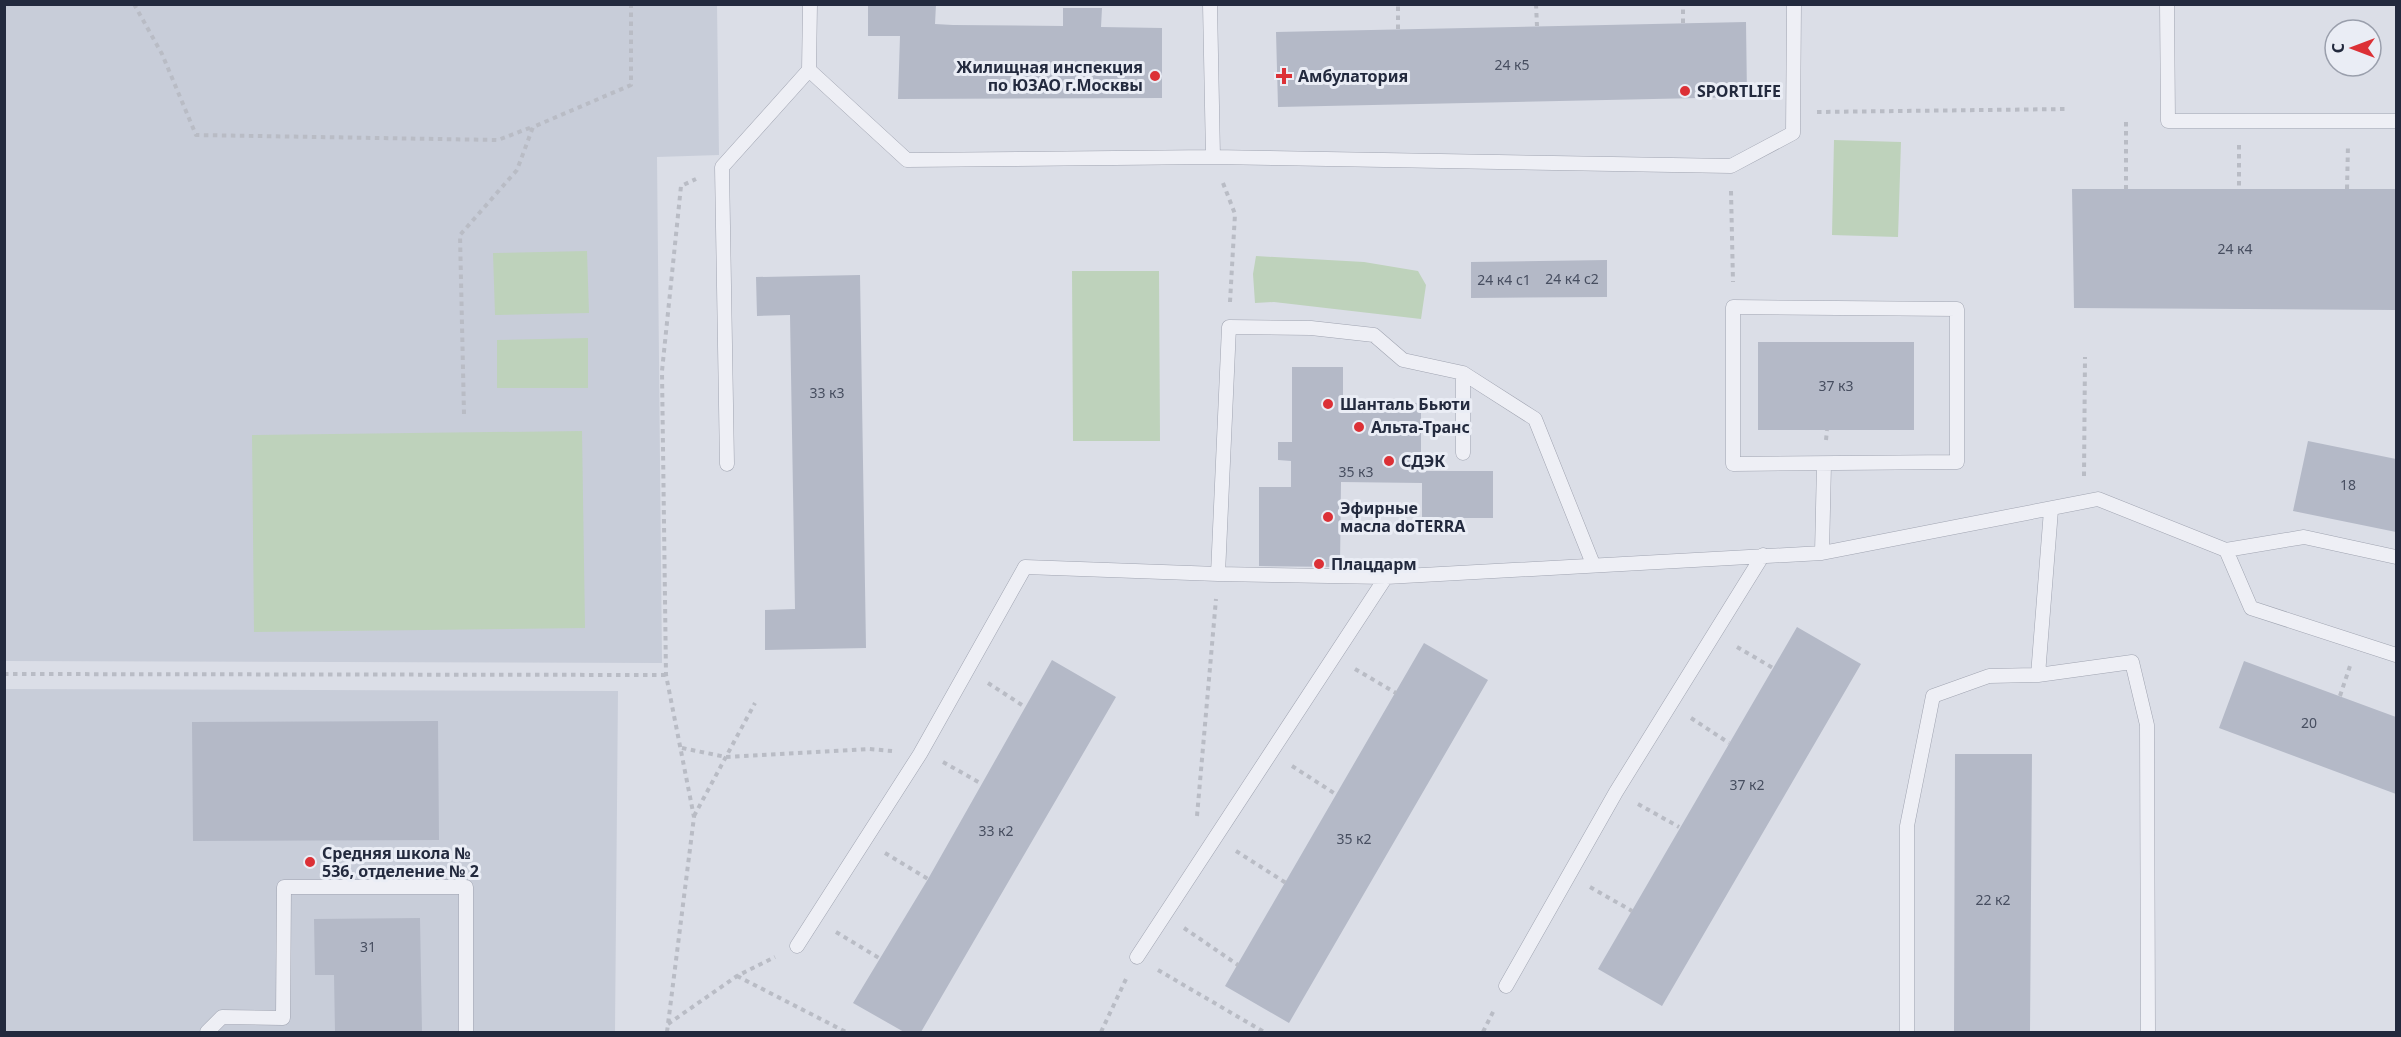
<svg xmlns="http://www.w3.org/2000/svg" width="2401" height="1037" viewBox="0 0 2401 1037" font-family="'Noto Sans',sans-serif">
<rect width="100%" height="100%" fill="#dbdee7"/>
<path fill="#c8cdd9" d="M5 5H717L719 155 657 157 662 663 5 661Z
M5 689 618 691 615 1032H5Z"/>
<path fill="#bed2bb" d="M1834 140 1901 142 1898 237 1832 235Z
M587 251 589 313 495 315 493 253Z
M1256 256 1364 262 1418 271 1426 285 1421 319 1274 302 1255 303 1253 274Z
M1072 271H1159L1160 441H1073Z
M588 338V388H497V340Z
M582 431 585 628 254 632 252 435Z"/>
<path fill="#b4b9c7" d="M868 4H936L935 24 953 25 1063 26V8H1102L1101 27 1162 28V98L898 99 900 36H868Z
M1746 22 1747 97 1278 107 1276 32Z
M2072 189H2396V310L2074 308Z
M1607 260V297L1471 298V262Z
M860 275 866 648 765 650V610L795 609 790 315 757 316 756 277Z
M1758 342H1914V430H1758Z
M1292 367H1343V402L1421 403V471H1493V518H1422V483L1341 482 1340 567 1259 566V487H1291V461L1278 460V442H1292Z
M2308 441 2396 459V532L2293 511Z
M1797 627 1861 664 1662 1006 1598 969Z
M1424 643 1488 680 1289 1023 1225 986Z
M1052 660 1116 697 921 1032H904L853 1003 928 879Z
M2244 661 2396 717V794L2219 728Z
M438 721 439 840 193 841 192 722Z
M1955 754H2032L2030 1032H1954Z
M420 918 422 1032H335L334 975H315L314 919Z"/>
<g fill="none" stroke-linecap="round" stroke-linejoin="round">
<g stroke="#a0a4b1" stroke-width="15">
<path id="service" d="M810 4 809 70 907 160 1213 157 1731 166 1793 133 1794 4
M1210 4 1213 157
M2167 4 2168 121H2396
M1733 307 1957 309V462L1733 464Z
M1463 373 1535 419 1593 564
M727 464 722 167 809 70
M2051 510 2038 675 2132 662 2147 725 2148 1032
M2226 550 2251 608 2396 655
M1822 553 1824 464
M1218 574 1229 327 1311 328 1374 335 1403 360 1463 373V453
M797 946 920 754 1025 567 1218 574 1386 577 1822 553 2098 499 2226 550 2304 537 2396 557
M1137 957 1386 577
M1506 986 1616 792 1763 555
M207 1032 222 1017 283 1018 284 887H466V1032
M1907 1032V826L1933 696 1989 676 2038 675"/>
</g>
<path stroke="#b9bcc5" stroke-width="4" stroke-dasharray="4.5 4.5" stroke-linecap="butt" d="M134 4 162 54 196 135 498 140 532 127
M1536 4 1537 26
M1683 23V4
M1398 29V4
M1817 112 2068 109
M2126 122V189
M2239 145V189
M1223 183 1235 214 1230 302
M2347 189 2348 145
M1731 191 1733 282
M464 414 460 235 517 170 533 127 631 85V4
M1826 440 1827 430
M2084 476 2085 357
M1737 647 1773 668
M1355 669 1396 693
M4 674 666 675
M988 683 1025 707
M2340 696 2350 666
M1691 718 1729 743
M682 748 726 757 869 749 892 751
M943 762 982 784
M1292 766 1337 795
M1638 804 1679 827
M694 816 755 703
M1197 816 1216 599
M1236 851 1286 883
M885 853 928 879
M1590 887 1632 911
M1184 928 1238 965
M836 932 879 958
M1158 970 1264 1032
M737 976 846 1032
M668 1024 737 976 775 957
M667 1032 694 817 666 675 662 371 681 186 696 179
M1101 1032 1126 979
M1483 1032 1495 1008"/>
<use href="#service" stroke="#eeeff5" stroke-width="14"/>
</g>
<g fill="#dc3036" stroke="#eaedf5" stroke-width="2">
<circle cx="1155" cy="76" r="6"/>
<path d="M1281 67h6v6h6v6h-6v6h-6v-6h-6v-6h6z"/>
<circle cx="1685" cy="91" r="6"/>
<circle cx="1328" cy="404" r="6"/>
<circle cx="1359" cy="427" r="6"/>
<circle cx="1389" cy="461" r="6"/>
<circle cx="1328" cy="517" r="6"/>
<circle cx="1319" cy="564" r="6"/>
<circle cx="310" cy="862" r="6"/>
</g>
<g text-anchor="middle" stroke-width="6" stroke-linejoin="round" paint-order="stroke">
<g font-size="14" fill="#474e60">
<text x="1512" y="70">24 к5</text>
<text x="2235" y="254">24 к4</text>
<text x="1572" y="284">24 к4 с2</text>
<text x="1504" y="285">24 к4 с1</text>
<text x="1836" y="391">37 к3</text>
<text x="827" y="398">33 к3</text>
<text x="1356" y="477">35 к3</text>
<text x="2348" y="490">18</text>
<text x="2309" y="728">20</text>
<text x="1747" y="790">37 к2</text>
<text x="996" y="836">33 к2</text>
<text x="1354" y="844">35 к2</text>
<text x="1993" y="905">22 к2</text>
<text x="368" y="952">31</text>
</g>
<g font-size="16" font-weight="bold" fill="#232a3e" stroke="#eaedf5" text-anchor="start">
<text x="1143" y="73" text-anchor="end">Жилищная инспекция<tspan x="1143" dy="18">по ЮЗАО г.Москвы</tspan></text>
<text x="1298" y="82">Амбулатория</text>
<text x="1697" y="97">SPORTLIFE</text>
<text x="1340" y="410">Шанталь Бьюти</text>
<text x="1371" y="433">Альта-Транс</text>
<text x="1401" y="467">СДЭК</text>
<text x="1340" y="514">Эфирные<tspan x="1340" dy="18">масла doTERRA</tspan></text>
<text x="1331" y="570">Плацдарм</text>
<text x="322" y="859">Средняя школа №<tspan x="322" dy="18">536, отделение № 2</tspan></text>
</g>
</g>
<rect width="2401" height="1037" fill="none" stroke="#232a3e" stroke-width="12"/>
<g transform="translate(2353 48) rotate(270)"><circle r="28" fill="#eaedf5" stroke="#9a9fac" stroke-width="1.5"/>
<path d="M0-4.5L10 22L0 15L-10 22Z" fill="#dc3036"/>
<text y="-9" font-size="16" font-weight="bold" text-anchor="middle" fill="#232a3e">С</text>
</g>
</svg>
